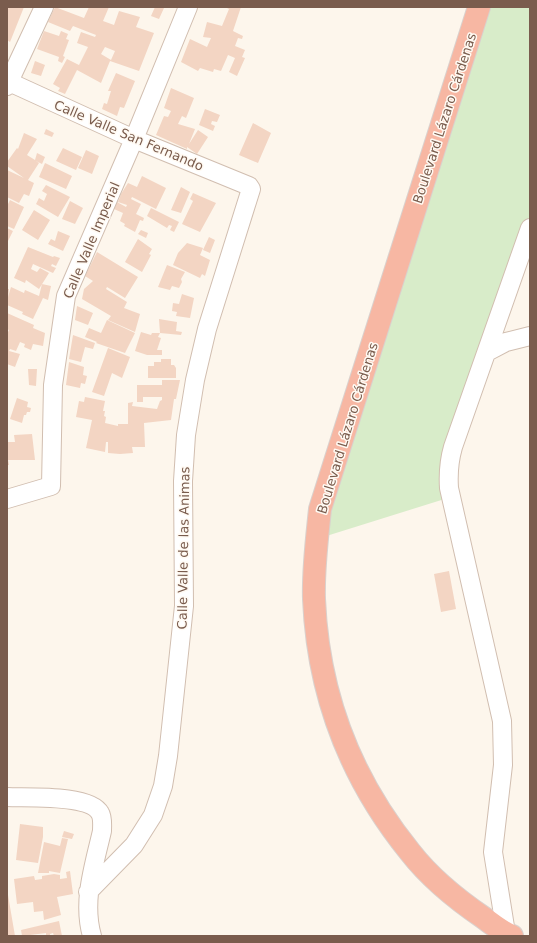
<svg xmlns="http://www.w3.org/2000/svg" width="537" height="943" viewBox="0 0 537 943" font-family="'DejaVu Sans',sans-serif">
<rect width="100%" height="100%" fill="#fdf6ec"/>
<path fill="#d8ecc9" d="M480 7H530V231L455 448 451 497 320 538Z"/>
<path fill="#f3d5c3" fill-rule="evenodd" d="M7 7H24L10 42 7 40Z
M55 7 84 18 89 7H109L103 21 114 25 119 11 140 17 136 27 154 33 139 71 110 61 101 83 77 70 65 94 58 91 60 88 53 84 67 59 79 65 88 47 77 43 81 32 95 37 96 35 73 26 70 31 48 22ZM105 47 115 51 111 60 101 54Z
M155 7 164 8 159 19 151 16Z
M225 7H241L233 31 243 36 242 39 238 38 235 46 245 50 242 57 245 58 237 76 229 72 235 58 228 55 221 71 214 69 213 72 200 68 198 71 181 62 190 39 207 47 211 38 203 37 207 22 222 26 229 9Z
M44 31 59 36 61 31 68 34 66 39 69 40 63 56 65 57 62 63 58 61 59 57 37 49Z
M35 61 45 65 41 76 31 73Z
M116 73 135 81 124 108 120 107 117 116 102 109 104 103 107 104 111 91H108Z
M171 88 194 98 186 118 182 116 178 124 195 129 189 144 198 130 208 137 197 154 187 147V149L156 135 164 116 168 117 171 111 164 108Z
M205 109 220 115 217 122 212 121 211 124 215 126 213 131 199 125Z
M253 123 271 133 258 163 239 155Z
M46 129 54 133 52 137 44 134Z
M24 133 37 139 27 155 35 160 37 153 45 157 42 164 36 161 39 163 28 180 34 183 29 196 24 194 19 203 7 197V170L24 178 7 166V162L17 148 18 149Z
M63 148 82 157 76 170 56 161Z
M86 150 99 156 92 174 78 168Z
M45 163 72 176 66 189 39 177Z
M142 176 166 188 156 209 132 197 131 199 141 204 136 214 144 218 143 221 140 220 135 232 124 226 125 224 120 221 123 213 114 209 117 202 126 207 127 205 118 202 121 194 128 183 137 187Z
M46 185 70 197 58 217 36 204 39 198 44 201 47 194 42 191Z
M181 187 190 192 181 213 171 210Z
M193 193 216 203 200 232 182 224 193 201 190 199Z
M10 200 24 207 14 229 7 226V206Z
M70 201 83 208 75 224 62 219Z
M151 208 179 222 174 232 170 230 172 226 169 225 167 228 147 216Z
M34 210 50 220 38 240 22 230Z
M7 228 13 231 7 243Z
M141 230 148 233 146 238 138 234Z
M58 231 70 236 63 251 48 244 51 239 55 241Z
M209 237 215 240 210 253 203 250Z
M138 239 152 249 149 254 151 255 142 272 125 262Z
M187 243 203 248 200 255 210 260 205 276 202 274 200 278 173 265 178 253Z
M28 247 53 257 54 256 60 258 56 266 52 264 51 266 56 268 53 273 33 264 31 269 37 272 40 268 49 273 39 289 26 280 25 283 14 278Z
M97 252 138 277 125 298 107 287 106 289 127 302 124 308 140 314 135 332 108 320 111 316 82 299 84 289 93 281 85 276Z
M167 265 185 272 181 279 182 282 179 288 172 286 170 290 158 287Z
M42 284 51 286 48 300 43 298 33 319 22 314 23 312 7 305V289H9L8 297 11 287 24 293 25 290 39 296Z
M182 294 194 298 190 318 176 316 177 312 172 311 173 303 179 304Z
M77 306 93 313 88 325 75 320Z
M7 313 34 325 33 328 45 333 43 346 33 344 31 350 24 347 25 344 20 342 16 351 10 349 9 351 20 354 15 367 7 364V334L9 330 7 329Z
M159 319 177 322 176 331 182 332 181 335 160 333Z
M107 320 135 333 125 353 96 343 97 342 85 337 89 328 101 333Z
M141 332 151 335 152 333H160L158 337 161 338 157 350H162V355H147L135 351Z
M73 335 95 343 93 349 85 347 81 362 69 359Z
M108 348 130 357 122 378 112 373 104 396 92 392Z
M161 359H171V365H174L176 368V378H148V366H154V362H161Z
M69 362 84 367 83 375 87 376 85 384 81 383 80 388 66 385Z
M28 369H37L36 386 29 385Z
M162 380H180L176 399H174L171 420 144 423 145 447H132L133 453 120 454 108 453V442H106L105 452 86 448 92 420 76 417 79 401 84 402 85 397 105 401 103 411H105L104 416 106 417 105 423 118 426V424H128V403L133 402 132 406 157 409 160 401 162 400V397H143V402H137V385H162Z
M17 398 28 402 27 407 31 408 30 412H27L26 415H24L22 423 10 419Z
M32 434 35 460H8L9 465H7V442H15L14 435Z
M449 571 456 609 441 612 434 574Z
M20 824 43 827V837L38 863 16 860Z
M64 831 74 834 72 839 62 837Z
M62 838 68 839 60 873 49 871V873H38L44 842 60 846Z
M70 871 73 894 57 897 61 915 44 920 43 911 34 912 33 902 17 904 14 879 34 876 35 880 42 879V876L54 874 60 875V879L67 878 66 872Z
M7 895H8L15 936H7Z
M59 921 62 936H54L53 933 50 934V936H46V933L22 936 21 930Z"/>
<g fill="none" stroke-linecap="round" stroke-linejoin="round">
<g stroke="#d1beb0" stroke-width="20">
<path id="minor" d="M7 81 134 139 249 186 251 189 207 329 195 380 186 435 183 481 184 606 168 756 163 786 153 815 134 845 88 892
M7 86 44 7
M487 352 506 342 530 336
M7 499 51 486 53 385 66 296 134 139 188 7
M7 797C27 798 90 794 100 813 103 818 102 825 102 831 94 866 82 901 92 936
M506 933 493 852 503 765 502 721 449 488C448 473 449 461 453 447L530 228"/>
</g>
<g stroke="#dad1cd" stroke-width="24">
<path id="highway" d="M479 7 320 509C317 539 313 569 314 599 318 695 350 778 410 852 431 879 456 899 484 918 493 925 502 932 512 936"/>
</g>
<use href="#minor" stroke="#fff" stroke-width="18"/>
<use href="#highway" stroke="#f7b7a3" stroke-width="22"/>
</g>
<g text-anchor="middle" stroke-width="3" stroke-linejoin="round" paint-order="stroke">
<g font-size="13" fill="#7a5c4d" stroke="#fffaf3">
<text transform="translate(444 118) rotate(-72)" y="5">Boulevard Lázaro Cárdenas</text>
<text transform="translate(129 135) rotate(23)" y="5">Calle Valle San Fernando</text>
<text transform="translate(91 240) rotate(-67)" y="5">Calle Valle Imperial</text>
<text transform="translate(347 428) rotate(-73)" y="5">Boulevard Lázaro Cárdenas</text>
<text transform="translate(183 548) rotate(-89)" y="5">Calle Valle de las Animas</text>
</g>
</g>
<rect width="537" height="943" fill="none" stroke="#7a5c4d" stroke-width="16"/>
</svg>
